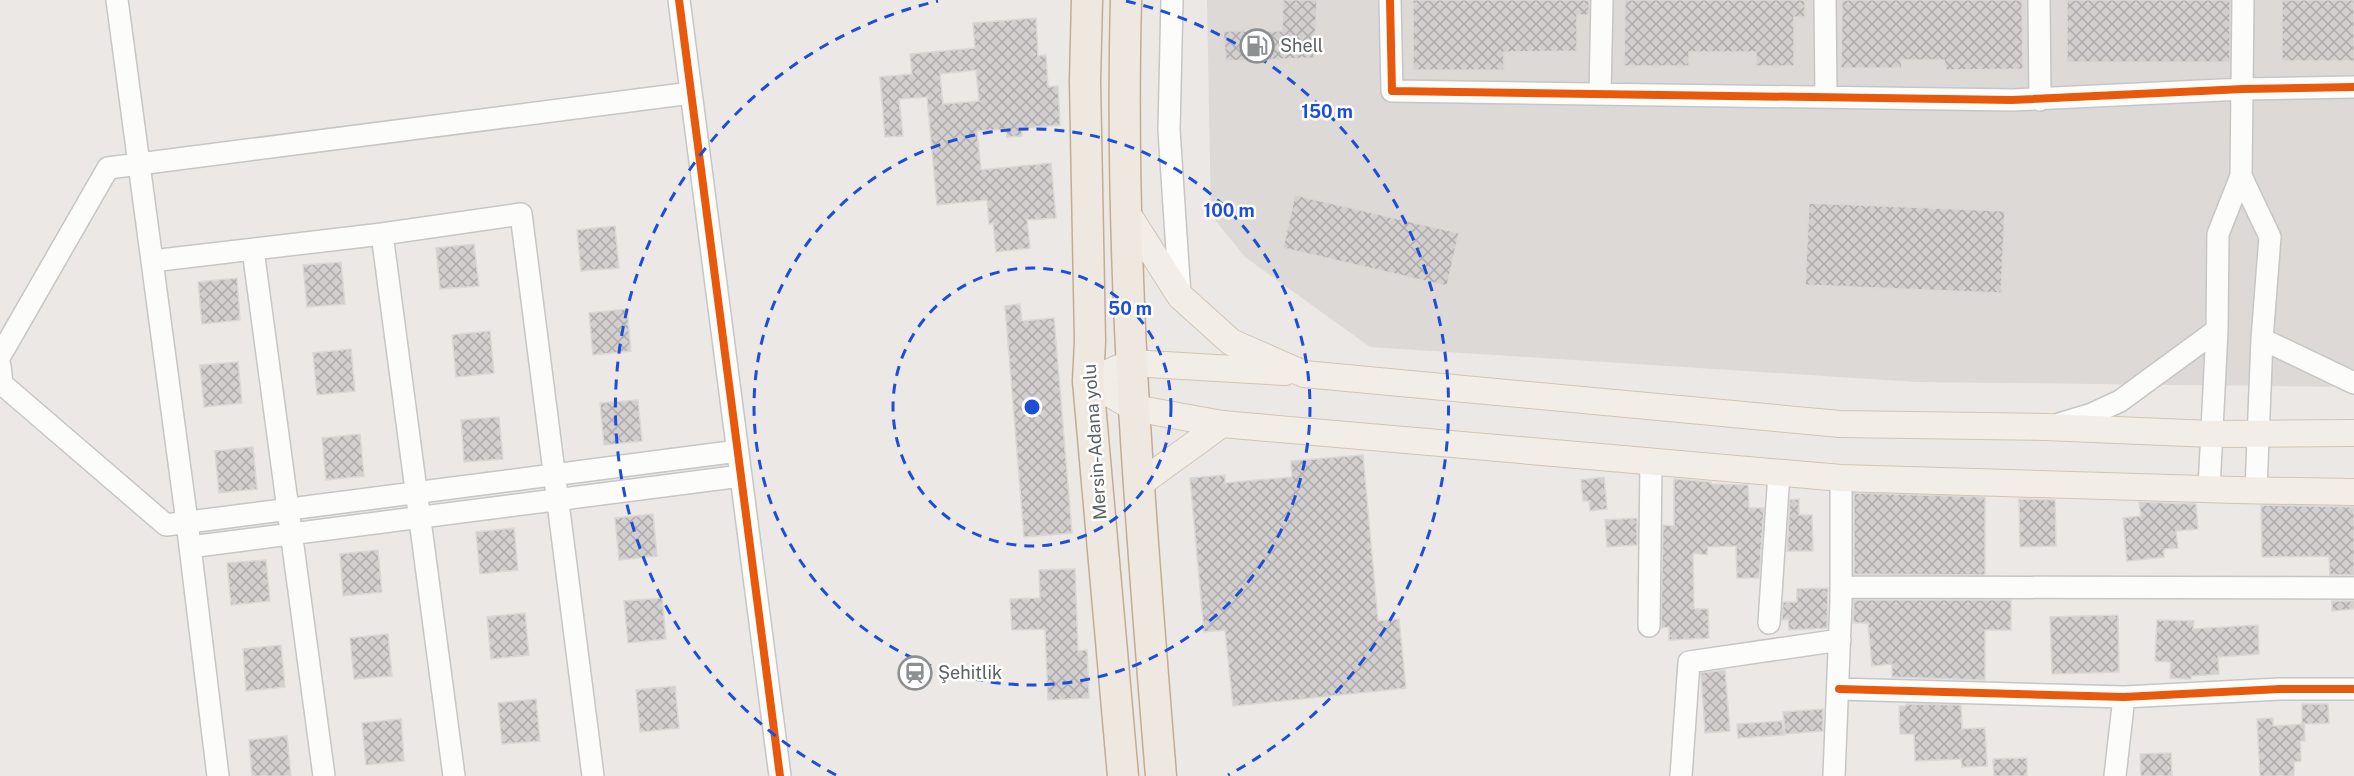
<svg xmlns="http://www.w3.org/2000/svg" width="2354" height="776" viewBox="0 0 2354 776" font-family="'Public Sans',sans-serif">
<defs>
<pattern id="building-cross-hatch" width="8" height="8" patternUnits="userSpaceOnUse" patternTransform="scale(1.5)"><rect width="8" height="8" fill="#d2cfce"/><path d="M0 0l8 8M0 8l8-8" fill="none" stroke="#adabab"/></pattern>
</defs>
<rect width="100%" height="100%" fill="#ebe8e5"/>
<path fill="#dcd9d6" d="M1207 0H2354V387L1917 382 1370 347 1245 257 1211 215Z"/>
<path fill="url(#building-cross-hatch)" stroke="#dad8d4" stroke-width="1.5" fill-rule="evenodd" d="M1283 0H1317L1314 58 1226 61 1223 31H1282Z
M1413 0H1589V15H1577V51L1504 52V70H1413Z
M1625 0H1805V17H1794V66H1756V52H1689V66H1624Z
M1842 0H2022L2023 69 1946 70 1944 60H1901L1902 68H1841Z
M2067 0H2230V62H2067Z
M2282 0H2354V61H2282Z
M1036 18 1038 56 1046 55 1048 87 1058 86 1060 125 1021 128 1022 136 1007 137 1006 129 977 131 981 170 1051 163 1056 218 1027 220 1030 248 996 252 993 223 989 224 987 200 937 205 927 97 899 99 903 136 885 137 880 77 912 74 910 54 975 48 973 23ZM976 70 979 101 943 104 940 74Z
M1295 195 1459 233 1447 286 1283 248Z
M1809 203 2005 211 2001 293 1805 285Z
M615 226 619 268 581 271 577 230Z
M474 244 479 286 440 289 436 248Z
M341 262 345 304 307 307 303 265Z
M237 278 240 320 202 324 198 282Z
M1020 304 1022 321 1054 318 1072 533 1024 537 1005 306Z
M627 309 631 351 593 355 589 313Z
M490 331 494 373 456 377 452 335Z
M351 349 355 391 317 395 313 353Z
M238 362 242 403 204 407 200 365Z
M638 400 642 441 604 445 600 403Z
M499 417 503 459 464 462 461 420Z
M360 434 364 476 326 480 322 438Z
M253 447 257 489 219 493 215 451Z
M1363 455 1378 621 1399 619 1406 688 1233 706 1225 630 1204 632 1190 478 1225 475V483L1292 477 1291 461Z
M1604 477 1607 509 1590 511 1589 501H1583L1581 480Z
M1674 479 1711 482V484L1748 485 1749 508H1764L1759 578H1737L1736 546 1708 547 1707 555 1693 553 1694 609H1708L1709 638 1669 640V627L1661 628 1663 525 1674 526Z
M1854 493 1985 497V575L1854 574Z
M1799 499V515H1812L1813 551H1787L1790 500Z
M2019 499 2055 500 2056 546 2020 547Z
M2139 502 2196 504 2198 529 2176 531 2178 548 2164 549V557L2127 561 2123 518 2141 516Z
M2261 505 2354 507V575H2330L2329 556 2262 557Z
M653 514 657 556 619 560 615 518Z
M1637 518V545L1607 547 1605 520Z
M514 528 518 570 480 574 476 532Z
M378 550 382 592 343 596 340 554Z
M266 560 270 601 231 605 227 563Z
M1075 569 1078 651 1087 650 1089 698 1048 700 1045 629 1012 630 1010 599 1040 598 1039 570Z
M1828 588 1827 628 1789 630 1788 619 1782 620 1783 602H1797V589Z
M662 598 666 639 628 643 624 601Z
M1854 600H2011V630H1985V680L1892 677V664L1872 666 1868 623H1853Z
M2332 601H2354V609L2332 611Z
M525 613 529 655 491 659 487 617Z
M2118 615 2119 672 2052 674 2050 617Z
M2157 620 2194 621 2193 629 2258 625 2259 654 2218 657 2219 674 2191 676V679L2170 678 2171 662 2155 661Z
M388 634 392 676 354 679 350 638Z
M281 645 285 687 246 691 243 649Z
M1725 670 1730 731 1705 733 1701 673Z
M675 686 679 728 640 732 636 690Z
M536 699 540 741 502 744 498 703Z
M1906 704 1961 705 1962 729 1985 728 1987 766 1962 767 1961 759 1915 761 1914 734H1900L1899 706H1906Z
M2302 704H2328L2329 723 2302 724Z
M1823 709V731L1785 734 1783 712Z
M2273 718V726L2304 724 2305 741H2300L2301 761 2294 762V776H2260L2257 719Z
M401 719 404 761 366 765 362 723Z
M1782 721 1784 735 1738 738 1737 724Z
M287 736 291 776H252L249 740Z
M2171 753 2172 776H2141L2140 754Z
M2027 758V776H1994L1993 759Z"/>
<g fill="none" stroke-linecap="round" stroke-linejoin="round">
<g stroke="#c6c6c6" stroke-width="24">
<path id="minor" d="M117 0 187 522 218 776
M679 0 780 776
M1172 0 1169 130 1180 296
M1390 0 1392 91 2012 100 2243 89 2354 87
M1825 0 1826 97
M2039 0 2040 100
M1600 94 1602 0
M2241 176 2270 237 2262 339 2256 490
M382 234 454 776
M253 250 324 776
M152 261 382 234 521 214 593 776
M2262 339 2354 383
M0 356 108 168 691 93
M0 366 2 384 166 525 738 451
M2059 424 2092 414 2120 401 2217 330
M2209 489 2217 330 2218 234 2241 176 2243 0
M190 547 741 476
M1841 587 2354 588
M1769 623 1779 473
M1649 626 1651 462
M1839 689 2124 697 2280 689H2354
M1681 776 1689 662 1840 640
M1834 776 1841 601V478
M2115 776 2124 697"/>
</g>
<g stroke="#d4c4b1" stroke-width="28">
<path id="major" d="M1127 213 1180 296 1231 342 1304 374 1840 424 2046 427 2211 434 2354 433
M1088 381 1131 363 1285 372
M1088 381 1134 408 1222 424
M1138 485 1222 424 1841 478 2235 490 2354 492"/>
</g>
<g stroke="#c3ac92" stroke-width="33">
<path id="highway" d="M1087 0 1085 81 1090 341 1088 381 1123 776
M1126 0C1119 259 1140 518 1161 776"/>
</g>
<use href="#minor" stroke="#fcfcfb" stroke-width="21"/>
<use href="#major" stroke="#f2eee7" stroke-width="26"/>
<use href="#highway" stroke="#eee8e0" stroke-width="30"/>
<g stroke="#fff" stroke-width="11">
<path id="cycleway" d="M679 0 780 776
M1390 0 1392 91 2012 100 2243 89 2354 87
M1839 689 2124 697 2280 689H2354"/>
</g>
<use href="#cycleway" stroke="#e8590c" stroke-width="8"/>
</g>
<g fill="none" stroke="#1d4ed8" stroke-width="3" stroke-dasharray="10 8">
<circle cx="1032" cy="407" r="139"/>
<circle cx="1032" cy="407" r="278"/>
<path d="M836 775A417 417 0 0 1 938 1M1126 1A417 417 0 0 1 1228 775"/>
</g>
<defs>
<g id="fuel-ring" transform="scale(1.725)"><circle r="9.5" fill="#fff" stroke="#8d9091" stroke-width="1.5"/><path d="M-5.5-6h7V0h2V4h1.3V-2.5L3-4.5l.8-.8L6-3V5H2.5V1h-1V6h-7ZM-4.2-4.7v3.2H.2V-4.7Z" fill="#8d9091"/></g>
<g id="station-ring" transform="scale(1.725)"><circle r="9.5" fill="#fff" stroke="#8d9091" stroke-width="1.5"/><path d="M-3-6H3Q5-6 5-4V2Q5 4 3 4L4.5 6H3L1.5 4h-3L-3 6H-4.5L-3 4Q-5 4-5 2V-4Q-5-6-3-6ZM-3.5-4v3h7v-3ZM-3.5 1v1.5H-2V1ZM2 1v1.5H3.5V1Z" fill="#8d9091"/></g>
</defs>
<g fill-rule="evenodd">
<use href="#fuel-ring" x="1257" y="46"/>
<use href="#station-ring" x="915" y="673"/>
</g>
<g text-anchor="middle" stroke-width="5" stroke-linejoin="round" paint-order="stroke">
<g font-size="18" fill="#5a6064" stroke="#fff" text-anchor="start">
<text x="1280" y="52">Shell</text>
<text x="938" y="679">Şehitlik</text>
</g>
<g font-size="18" fill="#5a6064" stroke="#fff">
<text transform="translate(1095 442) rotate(-94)" y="6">Mersin-Adana yolu</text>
</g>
</g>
<circle cx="1032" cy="407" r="9" fill="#1d4ed8" stroke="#fff" stroke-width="3"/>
<g font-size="18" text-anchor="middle" font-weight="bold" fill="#1d4ed8" stroke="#fff" stroke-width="5" stroke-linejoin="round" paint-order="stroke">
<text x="1327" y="118">150 m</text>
<text x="1229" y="217">100 m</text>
<text x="1130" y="315">50 m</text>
</g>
</svg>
